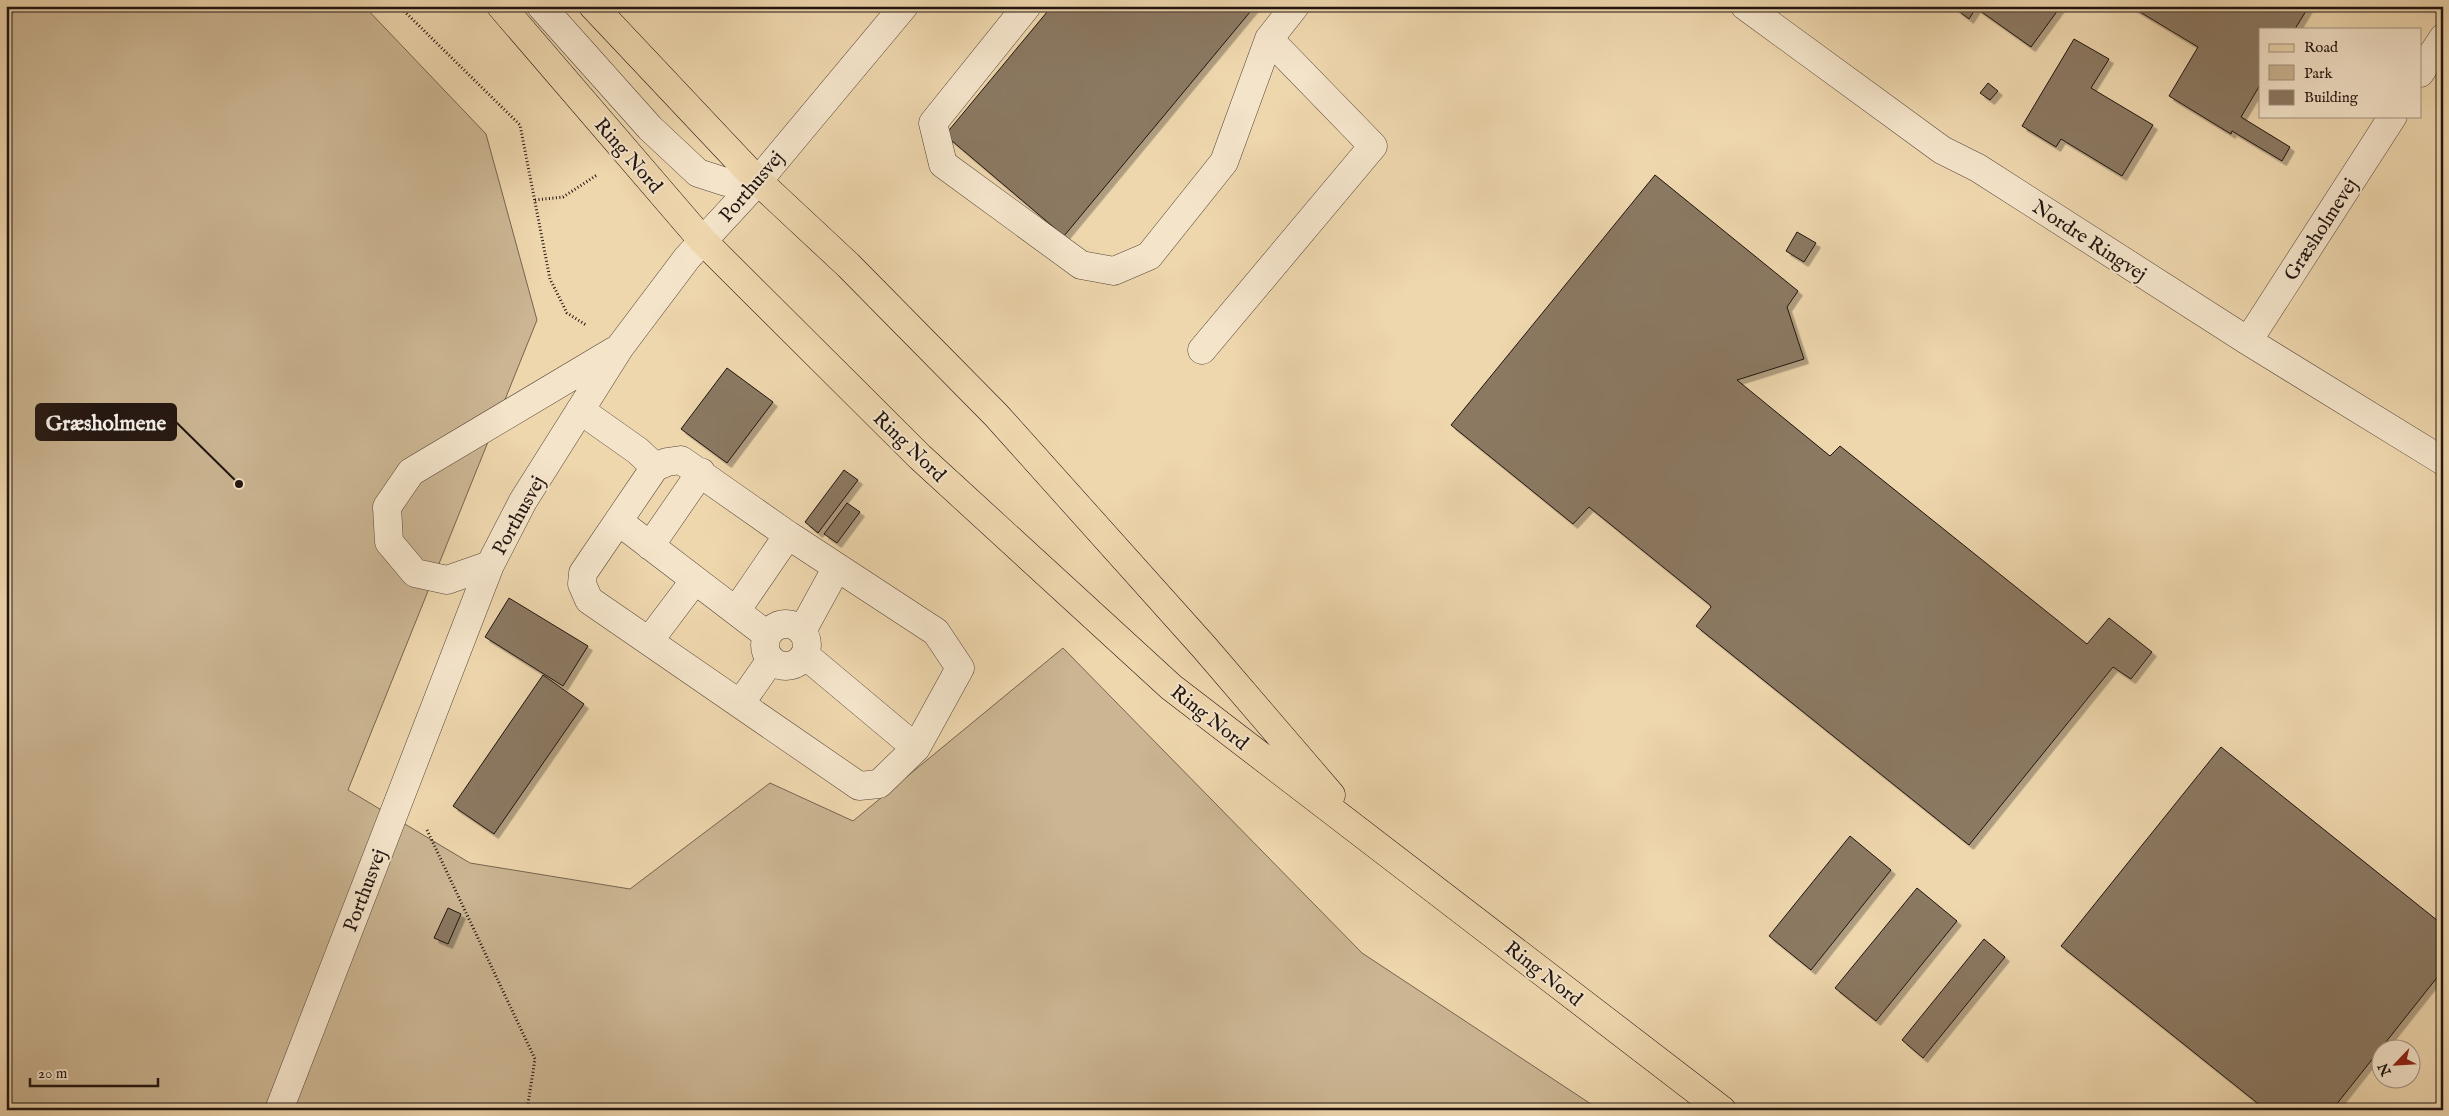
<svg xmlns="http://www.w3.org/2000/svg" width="2449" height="1116" viewBox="0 0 2449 1116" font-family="'IM FELL English',serif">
<defs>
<filter id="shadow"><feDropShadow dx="4.5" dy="4.5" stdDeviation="0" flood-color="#0004"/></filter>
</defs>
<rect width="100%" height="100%" fill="#eed6ad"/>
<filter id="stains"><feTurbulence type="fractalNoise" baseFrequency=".004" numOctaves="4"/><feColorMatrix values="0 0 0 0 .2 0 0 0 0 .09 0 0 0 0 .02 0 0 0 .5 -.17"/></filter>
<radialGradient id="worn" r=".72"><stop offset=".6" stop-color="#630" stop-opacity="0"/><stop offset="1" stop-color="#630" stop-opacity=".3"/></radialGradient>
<path fill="#cbb592" stroke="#766451" d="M6 6H364L486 134 537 320 348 790 470 863 630 889 770 783 853 821 1063 648 1362 953 1600 1110H6Z"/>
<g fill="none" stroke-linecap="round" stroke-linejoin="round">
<path stroke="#72614e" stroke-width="12" d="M6 14 10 6"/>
</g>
<path fill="#8b7962" stroke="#201410" filter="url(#shadow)" d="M1052 6H1255L1064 236 945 135Z
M1952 6H2061L2031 47 1976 8 1969 19Z
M2130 6H2309L2295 29H2260V85L2241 117 2290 147 2282 161 2232 131 2231 134 2169 96 2198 47Z
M2074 39 2109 59 2091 88 2153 125 2122 176 2061 139 2056 147 2022 126Z
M1988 83 1998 91 1990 100 1980 93Z
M1655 175 1798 291 1787 307 1804 359 1737 380 1830 456 1840 446 2087 644 2109 618 2152 652 2131 679 2113 667 1969 845 1696 626 1711 607 1710 605 1589 507 1573 524 1451 425Z
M1797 232 1816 243 1804 262 1786 251Z
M727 368 773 402 727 463 681 429Z
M844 470 858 480 818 533 805 522Z
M847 503 860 512 837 543 824 534Z
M509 598 588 646 563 686 485 637Z
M543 675 584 704 494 834 453 806Z
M2221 747 2443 925V970L2332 1110H2266L2061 946Z
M1850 836 1891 870 1811 970 1769 936Z
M1917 888 1957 921 1876 1021 1835 988Z
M448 908 461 914 448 944 434 938Z
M1984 939 2005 957 1923 1058 1902 1040Z"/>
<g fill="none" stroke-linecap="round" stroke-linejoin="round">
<g stroke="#544437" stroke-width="29">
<path id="minor" d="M541 6 650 128 698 173 726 182 758 181
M1027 6 933 123 943 164 1081 265 1114 271 1149 256 1224 162 1269 39 1295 6
M1745 6 1942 150 1978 168 2248 341 2443 461
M2420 73 2443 38
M2248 341 2393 116
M1202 350 1373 146 1269 39
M580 410 638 451 655 467
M681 460 788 535 936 632 960 668 916 748 879 784 859 786 589 600 582 584 583 573 655 467 667 462Z
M618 521 767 635
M650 546 701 472
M490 565 447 580 415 573 389 542 387 507 411 472 614 351
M736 611 788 535
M765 645a21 21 0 1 1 42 0a21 21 0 1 1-42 0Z
M802 631 837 567
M649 641 695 580
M805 655 916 748
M740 704 770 661
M279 1110 490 565 523 501 620 347 687 258 758 181 904 6"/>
</g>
<g stroke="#201410" stroke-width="29">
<path id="major" d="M501 6 703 241 920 457 1171 687 1722 1110
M593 6 758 181 848 265 996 415 1204 647 1331 795"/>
</g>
<path stroke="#201410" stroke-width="3" stroke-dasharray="1 2.5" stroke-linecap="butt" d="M399 6 520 125 550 279 567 313 586 325
M535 200 563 197 597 175
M427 830 535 1059 527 1110"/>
<use href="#minor" stroke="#f4e4ca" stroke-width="28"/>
<use href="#major" stroke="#eed6ad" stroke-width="28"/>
</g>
<g text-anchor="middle" stroke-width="4" stroke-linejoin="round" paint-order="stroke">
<g font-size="20" fill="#201410" stroke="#f4e4ca">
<text transform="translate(629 155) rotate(49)" y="7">Ring Nord</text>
<text transform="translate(751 186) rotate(-49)" y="7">Porthusvej</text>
<text transform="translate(2320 229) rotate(-57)" y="7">Græsholmevej</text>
<text transform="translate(2090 240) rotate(33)" y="7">Nordre Ringvej</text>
<text transform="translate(910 446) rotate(44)" y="7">Ring Nord</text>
<text transform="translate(518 515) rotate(-61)" y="7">Porthusvej</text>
<text transform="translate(1210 717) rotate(38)" y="7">Ring Nord</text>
<text transform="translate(364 890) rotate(-69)" y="7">Porthusvej</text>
<text transform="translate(1544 973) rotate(38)" y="7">Ring Nord</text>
</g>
</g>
<path fill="none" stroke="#201410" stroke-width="2" d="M239 484L176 422"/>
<circle fill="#201410" stroke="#f4e4ca" stroke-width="2" cx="239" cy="484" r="5"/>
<rect fill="#201410" stroke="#201410" stroke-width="2" x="36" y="404" width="140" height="36" rx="5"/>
<g font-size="21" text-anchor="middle" font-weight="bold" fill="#fff">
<text x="106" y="430">Græsholmene</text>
</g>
<rect width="2449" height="1116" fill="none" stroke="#eed6ad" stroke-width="25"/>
<rect x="8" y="8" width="2434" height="1101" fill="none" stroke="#201410" stroke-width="2.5"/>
<rect x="12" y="12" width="2424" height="1091" fill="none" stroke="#201410"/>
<rect x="2259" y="28" width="162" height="90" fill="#f4e4ca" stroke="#9f9180"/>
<rect x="2269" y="44" width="25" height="8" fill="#eed6ad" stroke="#9f9180"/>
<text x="2304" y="52" font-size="15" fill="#201410">Road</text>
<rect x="2269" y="65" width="25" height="15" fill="#cbb592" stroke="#9f9180"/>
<text x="2304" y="78" font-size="15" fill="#201410">Park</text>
<rect x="2269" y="90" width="25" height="15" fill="#8b7962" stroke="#9f9180"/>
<text x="2304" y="102" font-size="15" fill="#201410">Building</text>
<g transform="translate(2396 1064) rotate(245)"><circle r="24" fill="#f4e4ca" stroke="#9f9180"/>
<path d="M0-4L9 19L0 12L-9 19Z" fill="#8f2418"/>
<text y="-8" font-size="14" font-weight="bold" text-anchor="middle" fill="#201410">N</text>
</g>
<path d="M30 1078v8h128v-8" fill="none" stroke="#201410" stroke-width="2.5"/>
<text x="38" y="1078" font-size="15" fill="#201410" stroke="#f4e4ca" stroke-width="4" paint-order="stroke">20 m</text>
<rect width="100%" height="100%" filter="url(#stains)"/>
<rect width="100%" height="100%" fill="url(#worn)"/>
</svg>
